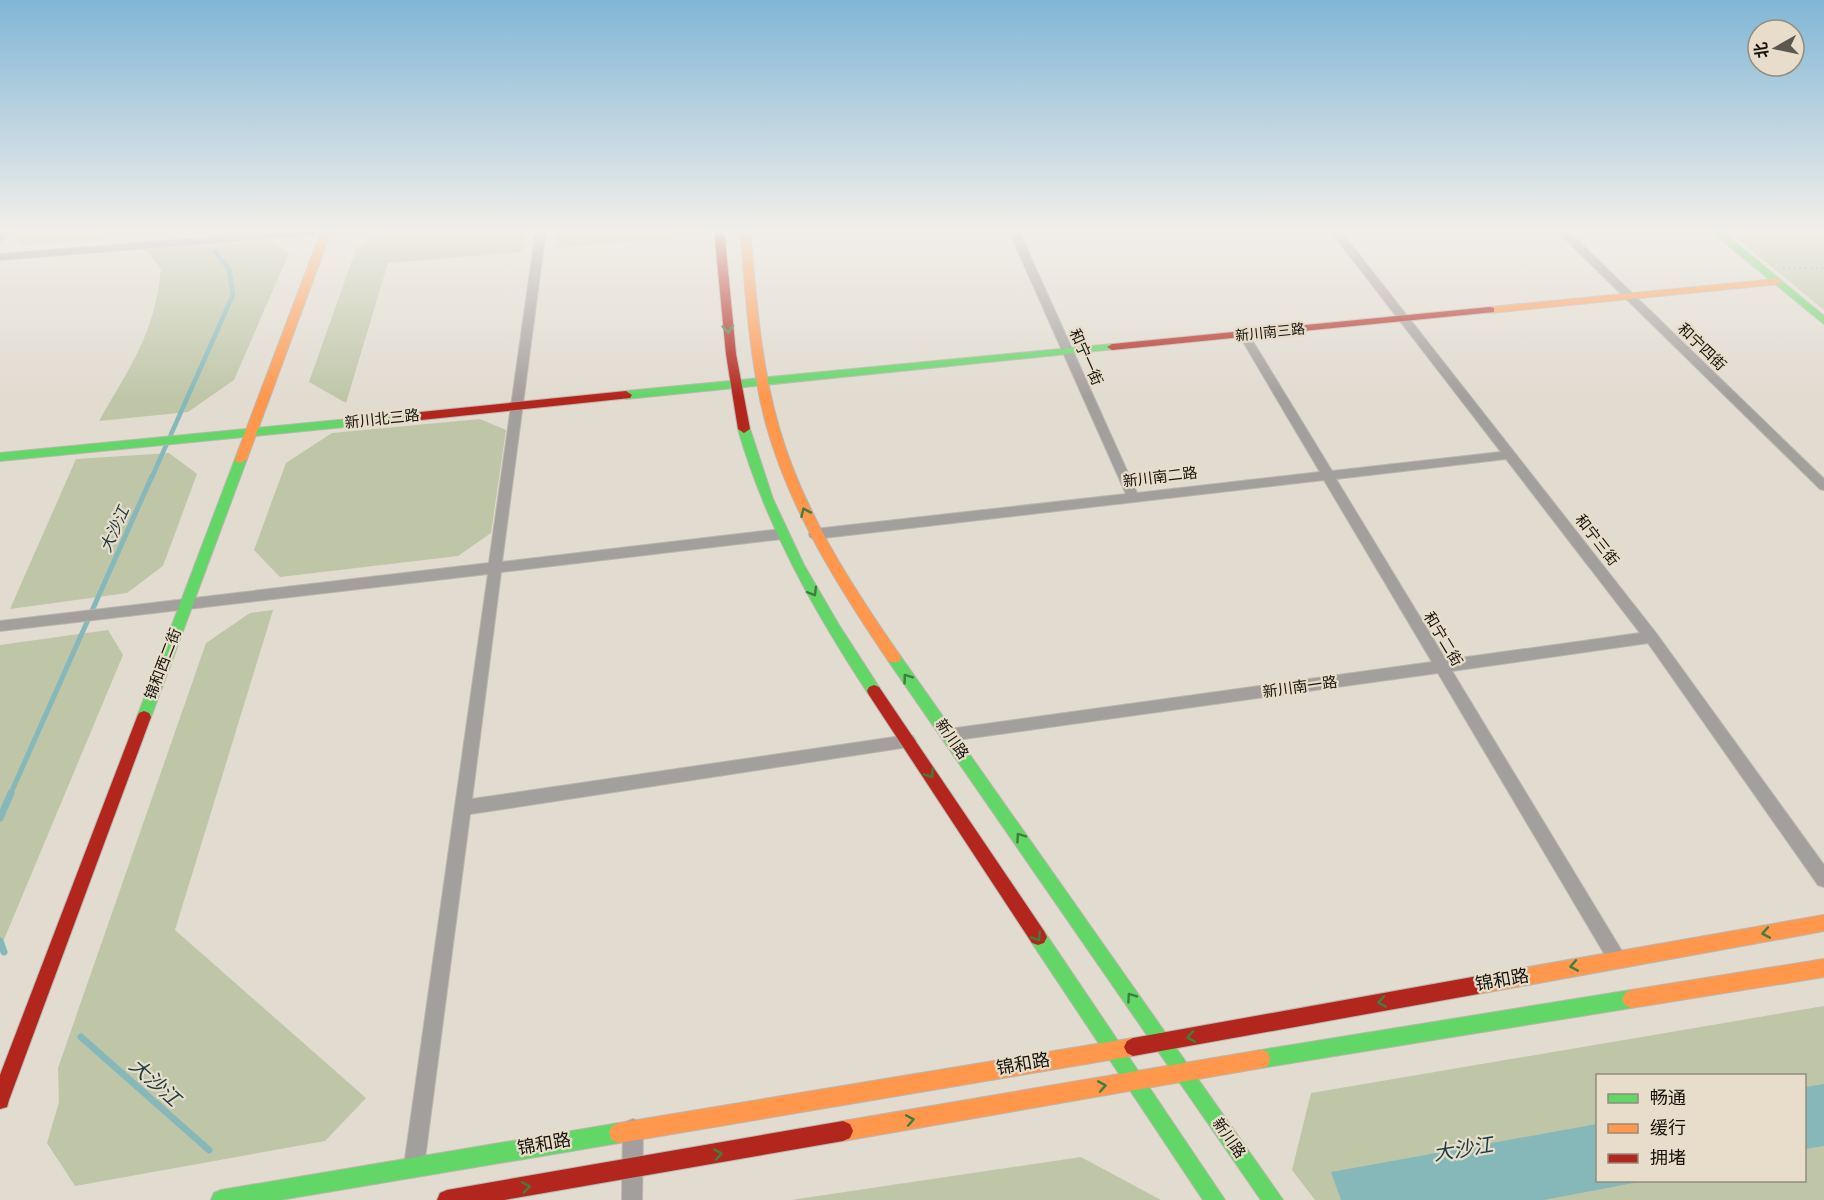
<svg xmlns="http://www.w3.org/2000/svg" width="1824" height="1200" viewBox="0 0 1824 1200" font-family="Rubik,'Noto Sans SC',sans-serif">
<rect width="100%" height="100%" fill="#e1dbd0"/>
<path fill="#bfc6a8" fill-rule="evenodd" d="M22 229H212L22 246 15 240Z
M454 229H517L526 234 523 252 388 263 346 403 309 382 356 249 381 235Z
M558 229H703V236L555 248Z
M1726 229H1824V310Z
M269 240 289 253 234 380 188 412 99 421C130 367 155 333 161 269L146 250Z
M480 419 506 430 491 533 458 556 280 577 254 550 286 463 332 433Z
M169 453 197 474 163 566 127 593 10 609 76 459Z
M273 610 175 930 366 1098 325 1141 75 1186 47 1143 59 1102 58 1068 206 643 250 613Z
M108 630 123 655 0 949V645Z
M1824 1006V1200H1315L1292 1170 1311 1093ZM1598 1076H1804V1180H1598Z
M1081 1157 1161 1200H791Z"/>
<path fill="#86b8ba" d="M1824 1084V1146L1805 1149V1087Z
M1597 1124 1598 1180 1644 1181 1544 1200H1341L1331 1172Z"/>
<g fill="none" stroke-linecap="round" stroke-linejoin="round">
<path stroke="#86b8ba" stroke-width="4.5" d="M0 231 23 229
M152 477 233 295 229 269 215 252"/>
<path stroke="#86b8ba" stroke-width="5" d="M10 795 152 476"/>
<path stroke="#86b8ba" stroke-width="7" d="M0 818 11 793
M0 941 4 952
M81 1037 209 1150"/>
<g stroke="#bbb6ae" stroke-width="2">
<path id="street" d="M2 229H12L3 240 0 241Z
M311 229H354L349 232 0 260V254Z
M536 229H546L502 562 782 529 788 534 782 539 501 572 472 799 908 735 913 736 916 741 913 746 908 747 470 814 424 1166 421 1173 414 1176 407 1173 404 1166 488 574 0 631V621L489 563Z
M1008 229H1018L1137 493 1320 472 1239 335 1244 332 1249 335 1332 471 1501 452 1329 229H1339L1656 633 1824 865V887L1818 885 1648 643 1452 671 1623 953 1626 959 1623 965 1617 968 1611 965 1438 673 949 741 944 740 942 735 944 730 949 729 1432 662 1324 480 815 539 810 537 809 534 815 529 1126 494ZM1506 459 1640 633 1446 660 1336 479Z
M1555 229H1566L1824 479V490L1820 489Z
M633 1119 640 1122 643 1129 642 1200H622L623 1129 626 1122Z"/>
</g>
<g stroke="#bbb6ae" stroke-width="2">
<path id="fast" d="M1708 229H1719L1824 316V324Z
M1112 344 1117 347 1116 349 626 399 620 395 626 391Z
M421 412 427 416 425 419 0 461V453Z
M744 425 750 429 773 499 804 565 839 625 879 687 881 691 879 695 874 697 869 695C814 611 766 526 738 429Z
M241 455 247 459 151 717 149 721 144 723 139 721 137 717 235 459Z
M894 652 899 654 1283 1200H1261L889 662 887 658 889 654Z
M1038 929 1044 931 1225 1200H1203L1032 943 1029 937 1032 931Z
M1631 990 1637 993 1640 999 1637 1005 1631 1008 1261 1068 1254 1066 1252 1059 1254 1052 1261 1050Z
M619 1123 626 1126 629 1133 626 1140 619 1143 280 1200H211L214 1193 221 1190Z"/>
</g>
<g stroke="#bbb6ae" stroke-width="2">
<path id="slow" d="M322 229H332L247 459 241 463 237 462 235 459Z
M740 229H750C756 294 760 361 778 424 802 509 849 582 899 654L901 658 899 662H889C839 588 790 511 766 424 749 360 746 294 740 229Z
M1777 279 1782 282 1781 284 1490 313 1485 310 1490 307Z
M1824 915V931L1478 994 1472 991 1469 985 1472 979 1478 976Z
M1824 959V977L1631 1008 1625 1005 1622 999 1625 993 1631 990Z
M1133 1038 1139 1041 1142 1047 1139 1053 1133 1056 619 1143 612 1140 609 1133 612 1126 619 1123Z
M1261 1050 1268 1052 1270 1059 1268 1066 1261 1068 843 1141 836 1138 833 1131 836 1124 843 1121Z"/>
</g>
<g stroke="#bbb6ae" stroke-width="2">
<path id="jam" d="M714 229H724L736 354 750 429 744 433 738 429 726 354Z
M1490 307 1494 308V312L1112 350 1107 347 1112 344Z
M626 391 632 395 630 398 421 420 415 416 421 412Z
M874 685 879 687 1044 931 1047 937 1044 943 1038 945 1032 943 869 695 867 691 869 687Z
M144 711 149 713 151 717 9 1100 7 1107 0 1109V1075L137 717 139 713Z
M1478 976 1484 979 1487 985 1484 991 1478 994 1133 1056 1127 1053 1124 1047 1127 1041 1133 1038Z
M843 1121 850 1124 853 1131 850 1138 843 1141 504 1200H437L440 1193 447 1190Z"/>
</g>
<path stroke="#a39f9b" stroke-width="2" stroke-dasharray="1.5 4" stroke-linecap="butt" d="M1783 268H1824"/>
<use href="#street" fill="#a39f9c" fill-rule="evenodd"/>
<use href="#fast" fill="#63d668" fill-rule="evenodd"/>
<use href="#slow" fill="#ff974d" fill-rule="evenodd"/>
<use href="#jam" fill="#b3261e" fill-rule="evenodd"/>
</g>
<defs><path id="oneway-chevron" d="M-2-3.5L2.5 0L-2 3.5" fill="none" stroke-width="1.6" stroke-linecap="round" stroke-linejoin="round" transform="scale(1.5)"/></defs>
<g stroke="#407e3e">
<use href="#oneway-chevron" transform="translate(728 329) rotate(85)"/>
<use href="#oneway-chevron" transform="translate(805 512) rotate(-114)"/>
<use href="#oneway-chevron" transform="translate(813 592) rotate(59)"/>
<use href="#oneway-chevron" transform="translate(907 678) rotate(-126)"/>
<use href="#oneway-chevron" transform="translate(930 774) rotate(57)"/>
<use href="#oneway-chevron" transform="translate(1020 837) rotate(-125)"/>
<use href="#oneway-chevron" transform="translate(1766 933) rotate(170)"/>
<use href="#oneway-chevron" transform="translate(1037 937) rotate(57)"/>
<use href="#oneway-chevron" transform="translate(1574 966) rotate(170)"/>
<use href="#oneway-chevron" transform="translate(1131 997) rotate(-125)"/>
<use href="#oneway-chevron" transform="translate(1382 1002) rotate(170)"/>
<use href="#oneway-chevron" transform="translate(1191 1037) rotate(170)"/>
<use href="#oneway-chevron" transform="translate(1102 1086) rotate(-10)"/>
<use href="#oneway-chevron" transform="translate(910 1120) rotate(-10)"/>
<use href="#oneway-chevron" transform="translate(718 1154) rotate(-10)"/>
<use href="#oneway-chevron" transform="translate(526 1187) rotate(-9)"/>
</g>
<linearGradient id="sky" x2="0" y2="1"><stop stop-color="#81b6d6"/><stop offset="0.58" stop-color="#f2efea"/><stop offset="1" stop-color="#f2efea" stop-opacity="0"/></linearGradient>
<rect width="1824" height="397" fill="url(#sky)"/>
<g text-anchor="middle" stroke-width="4.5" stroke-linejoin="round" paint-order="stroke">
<g font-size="14" fill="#15120b" stroke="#e7ddca">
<text transform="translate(1270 332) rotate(-6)" y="5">新川南三路</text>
</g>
<g font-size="15" fill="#15120b" stroke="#e7ddca">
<text transform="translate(1702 347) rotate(44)" y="5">和宁四街</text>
<text transform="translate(1086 357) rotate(66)" y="5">和宁一街</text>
<text transform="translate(382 419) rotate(-6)" y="5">新川北三路</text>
<text transform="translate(1160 477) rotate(-7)" y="5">新川南二路</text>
<text transform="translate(1597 540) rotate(52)" y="5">和宁三街</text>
<text transform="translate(1443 639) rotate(59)" y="5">和宁二街</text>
<text transform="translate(163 664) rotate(-69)" y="5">锦和西二街</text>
<text transform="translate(1300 687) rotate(-8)" y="5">新川南一路</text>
<text transform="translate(952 739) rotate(55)" y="5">新川路</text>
<text transform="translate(1229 1138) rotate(55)" y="5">新川路</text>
</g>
<g font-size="16" font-style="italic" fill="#183c40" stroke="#e7ddca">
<text transform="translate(114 529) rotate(-66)" y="6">大沙江</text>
</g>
<g font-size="18" fill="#15120b" stroke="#e7ddca">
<text transform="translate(1502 980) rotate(-10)" y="6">锦和路</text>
<text transform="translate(1023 1064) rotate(-10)" y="6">锦和路</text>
<text transform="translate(544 1144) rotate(-10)" y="6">锦和路</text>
</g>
<g font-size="20" font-style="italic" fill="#183c40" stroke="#e7ddca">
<text transform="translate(155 1082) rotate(42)" y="7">大沙江</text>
<text transform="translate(1463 1149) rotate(-9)" y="7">大沙江</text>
</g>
</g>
<rect x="1596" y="1074" width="210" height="108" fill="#e7ddca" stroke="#938c7e" stroke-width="1.5"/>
<rect x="1608" y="1094" width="30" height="9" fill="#63d668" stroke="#938c7e" stroke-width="1.5"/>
<text x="1650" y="1104" font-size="18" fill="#15120b">畅通</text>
<rect x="1608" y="1124" width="30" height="9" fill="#ff974d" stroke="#938c7e" stroke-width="1.5"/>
<text x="1650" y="1134" font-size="18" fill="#15120b">缓行</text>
<rect x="1608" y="1154" width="30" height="9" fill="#b3261e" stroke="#938c7e" stroke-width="1.5"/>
<text x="1650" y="1164" font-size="18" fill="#15120b">拥堵</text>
<g transform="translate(1776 48) rotate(261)"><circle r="28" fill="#e7ddca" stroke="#938c7e" stroke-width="1.5"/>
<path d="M0-4.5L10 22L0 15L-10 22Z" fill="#5c5850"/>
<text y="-9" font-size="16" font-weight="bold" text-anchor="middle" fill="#15120b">北</text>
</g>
</svg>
